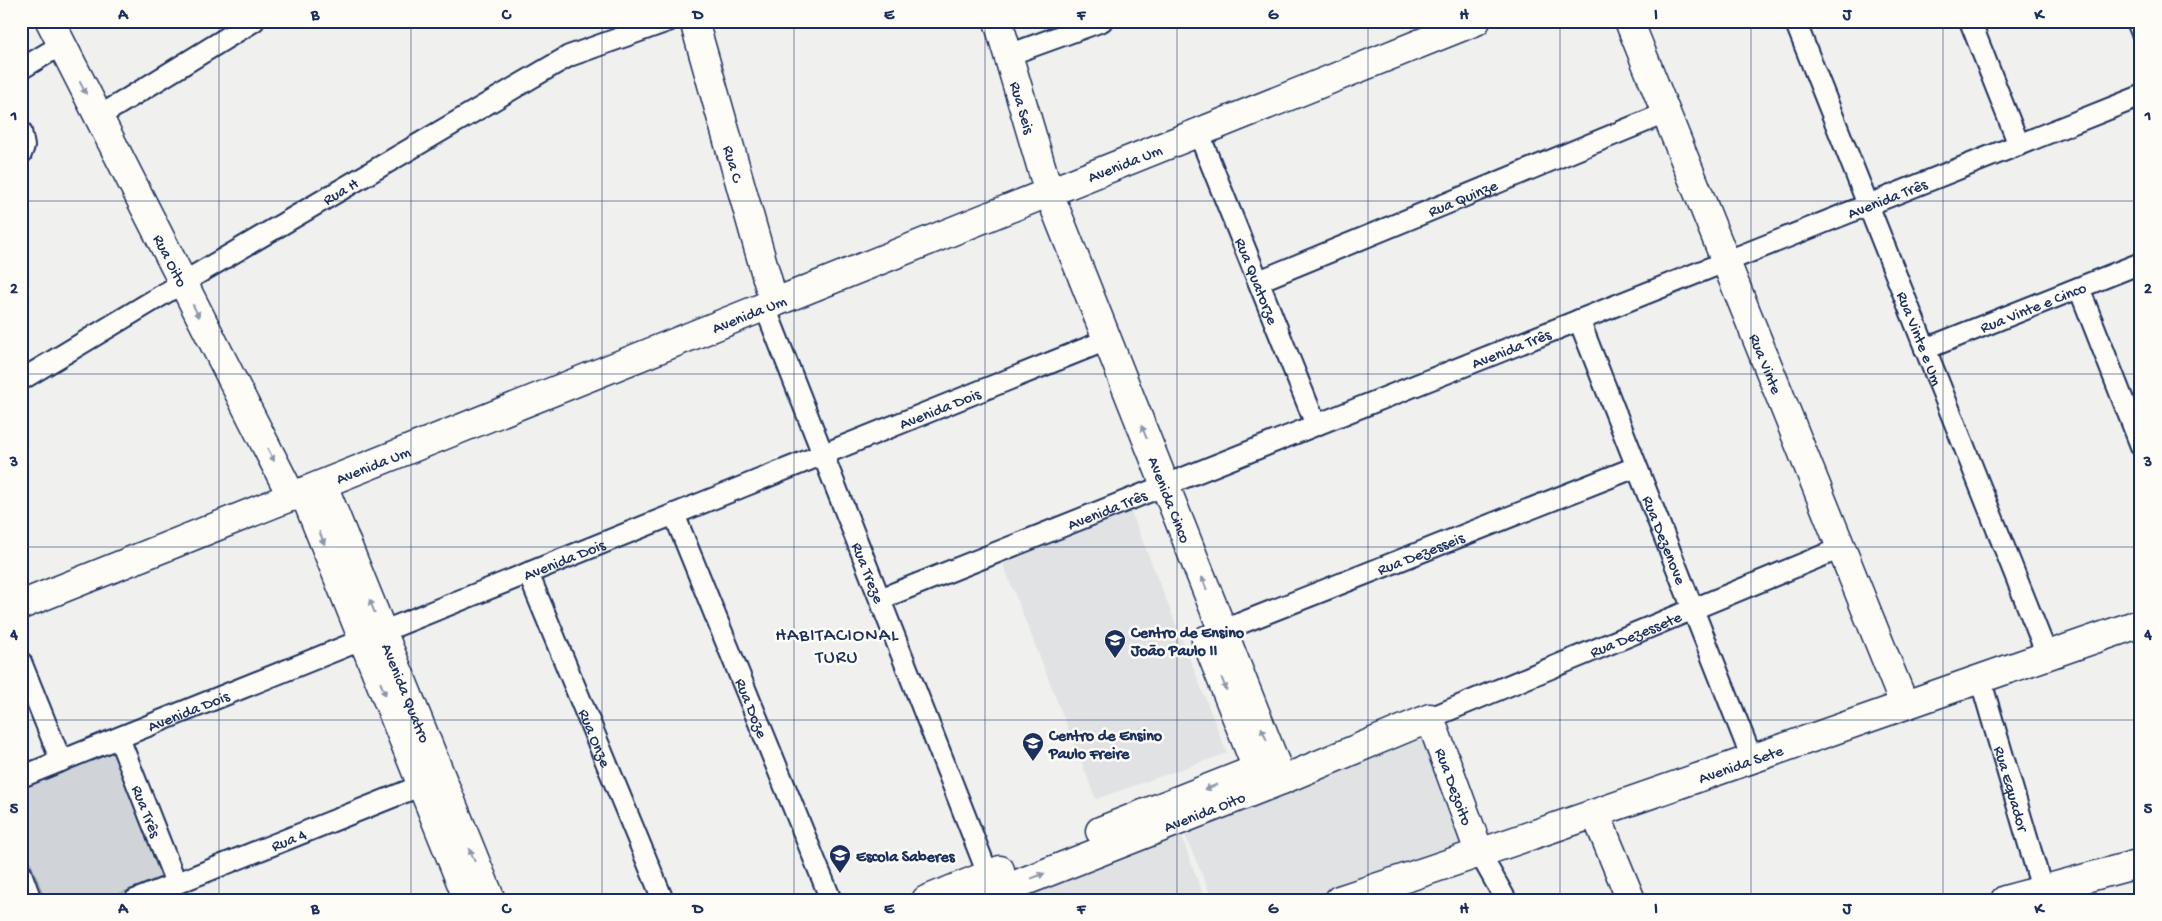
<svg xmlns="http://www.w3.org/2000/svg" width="2162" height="921" viewBox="0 0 2162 921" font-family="'Gochi Hand',sans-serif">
<rect width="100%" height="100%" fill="#f0f0ee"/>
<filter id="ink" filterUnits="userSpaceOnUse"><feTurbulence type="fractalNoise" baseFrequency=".02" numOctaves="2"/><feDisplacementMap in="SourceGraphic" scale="10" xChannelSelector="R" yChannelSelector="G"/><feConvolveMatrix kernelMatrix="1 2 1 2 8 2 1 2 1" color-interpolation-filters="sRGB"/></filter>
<g filter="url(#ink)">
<path fill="#e0e2e3" d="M1130 509 1227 753 1096 799 1003 564Z
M1425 736 1462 847 1304 900H1213L1182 828Z
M1181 836 1204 897 1195 900H1030L1028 895Z"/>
<path fill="#d0d3d8" stroke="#76819b" d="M117 746 169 874 104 900H45L21 839V786Z"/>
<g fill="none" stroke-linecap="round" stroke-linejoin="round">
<g stroke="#1b2f5e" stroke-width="24">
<g id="street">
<path id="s1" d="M1795 21 2047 655"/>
<path d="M1970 21 2019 145"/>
<path d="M2137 21 2141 31"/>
<path d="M1008 55 1102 21"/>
<path d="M21 69 61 45"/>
<path d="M98 117 254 21"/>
<path d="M21 131 24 146 21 154"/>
<path id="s2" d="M1199 134 1316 425"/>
<path id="s3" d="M1259 281 1666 113"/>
<path d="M2079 288 2141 446"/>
<path id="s4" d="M765 307 993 887"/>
<path id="s5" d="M1579 320 1752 759"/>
<path id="s6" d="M1925 349 2141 263"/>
<path id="s7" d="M21 380 182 283 555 64 569 56 668 21"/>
<path id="s8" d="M674 514 831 900"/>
<path id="s9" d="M528 573 663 900"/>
<path id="s10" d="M880 599 2141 96"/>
<path id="s11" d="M1211 635 1636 467"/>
<path d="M21 662 61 761"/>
<path id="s12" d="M1980 678 2042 889"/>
<path id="s13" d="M1430 718 1841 548"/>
<path id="s14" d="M119 738 176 883"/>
<path id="s15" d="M21 777 1107 340"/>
<path d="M1480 854 1506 900"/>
<path d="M21 873 31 900"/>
<path id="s16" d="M135 900 435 780"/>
</g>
</g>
<g stroke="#1b2f5e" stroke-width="31">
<g id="secondary">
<path id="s17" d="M50 21 292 497"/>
<path id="s18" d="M694 21 774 303"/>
<path id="s19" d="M998 21 1049 193 1282 780"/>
<path id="s20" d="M1629 21 1904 704"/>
<path id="s21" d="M323 485 491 900"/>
<path d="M304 493 468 900"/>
<path id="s22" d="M21 605 1476 21"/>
<path d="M1206 640 1257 769"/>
<path d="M1596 815 1631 900"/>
<path d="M1100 831 1257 769 1274 776"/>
<path d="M926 900 1000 870"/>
<path id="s23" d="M977 900 1282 780 1430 718 1480 854"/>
<path id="s24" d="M1339 900C1608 812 1873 715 2141 623"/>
<path d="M2005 900 2141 863"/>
</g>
</g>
<use href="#street" stroke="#fdfcf7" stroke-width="20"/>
<use href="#secondary" stroke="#fdfcf7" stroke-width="28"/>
</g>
<defs><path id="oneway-solid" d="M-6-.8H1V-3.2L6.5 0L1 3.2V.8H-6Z" transform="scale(1.25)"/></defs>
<g fill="#8c96aa">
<use href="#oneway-solid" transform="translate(83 88) rotate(63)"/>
<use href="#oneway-solid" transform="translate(196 311) rotate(63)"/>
<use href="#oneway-solid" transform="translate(1144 432) rotate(-112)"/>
<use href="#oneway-solid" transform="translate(271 455) rotate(63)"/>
<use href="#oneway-solid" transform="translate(322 538) rotate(68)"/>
<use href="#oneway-solid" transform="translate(1204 583) rotate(-112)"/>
<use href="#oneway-solid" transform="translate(372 606) rotate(-112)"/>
<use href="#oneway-solid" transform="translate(1224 684) rotate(69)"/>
<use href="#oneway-solid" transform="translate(383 689) rotate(68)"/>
<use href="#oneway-solid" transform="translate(1264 734) rotate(-112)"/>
<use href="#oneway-solid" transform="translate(1211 787) rotate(158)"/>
<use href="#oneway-solid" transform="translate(472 855) rotate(-112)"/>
<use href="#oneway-solid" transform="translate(1038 876) rotate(-21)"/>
</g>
</g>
<path fill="none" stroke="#1b2f5e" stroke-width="1" stroke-opacity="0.55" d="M219 21V900M411 21V900M602 21V900M794 21V900M985 21V900M1177 21V900M1368 21V900M1560 21V900M1751 21V900M1943 21V900M21 201H2141M21 374H2141M21 547H2141M21 720H2141"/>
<defs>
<g id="school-pin" transform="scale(1.125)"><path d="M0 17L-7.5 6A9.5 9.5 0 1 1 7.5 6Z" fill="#1b2f5e" stroke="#fdfcf7"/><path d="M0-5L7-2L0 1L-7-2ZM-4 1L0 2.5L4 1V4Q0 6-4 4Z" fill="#fff"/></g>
</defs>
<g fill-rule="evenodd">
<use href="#school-pin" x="1115" y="640"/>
<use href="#school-pin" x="1033" y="743"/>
<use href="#school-pin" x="840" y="855"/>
</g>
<g text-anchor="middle" stroke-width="5" stroke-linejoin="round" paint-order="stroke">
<g font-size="16" fill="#1b2f5e" stroke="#fdfcf7">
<text dy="6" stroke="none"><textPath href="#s19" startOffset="90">Rua Seis</textPath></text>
<text dy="6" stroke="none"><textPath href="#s18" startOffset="148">Rua C</textPath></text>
<text dy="6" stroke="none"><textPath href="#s22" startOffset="1189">Avenida Um</textPath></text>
<text dy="6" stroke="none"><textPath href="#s7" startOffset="371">Rua H</textPath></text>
<text dy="6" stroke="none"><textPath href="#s3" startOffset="220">Rua Quinze</textPath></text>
<text dy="6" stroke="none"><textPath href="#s10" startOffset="1084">Avenida Três</textPath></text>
<text dy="6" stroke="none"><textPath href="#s17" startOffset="268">Rua Oito</textPath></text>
<text dy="6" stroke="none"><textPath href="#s2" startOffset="158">Rua Quatorze</textPath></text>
<text dy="6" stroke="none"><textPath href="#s6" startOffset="116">Rua Vinte e Cinco</textPath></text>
<text dy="6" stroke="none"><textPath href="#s22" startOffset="784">Avenida Um</textPath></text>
<text dy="6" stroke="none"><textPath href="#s1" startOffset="341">Rua Vinte e Um</textPath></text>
<text dy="6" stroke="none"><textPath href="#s10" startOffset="679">Avenida Três</textPath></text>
<text dy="6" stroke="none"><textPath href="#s20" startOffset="369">Rua Vinte</textPath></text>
<text dy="6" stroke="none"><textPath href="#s15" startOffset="990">Avenida Dois</textPath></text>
<text dy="6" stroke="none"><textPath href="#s22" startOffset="379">Avenida Um</textPath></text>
<text dy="6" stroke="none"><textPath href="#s19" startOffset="509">Avenida Cinco</textPath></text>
<text dy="6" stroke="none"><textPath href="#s10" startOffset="244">Avenida Três</textPath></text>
<text dy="6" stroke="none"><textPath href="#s5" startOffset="236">Rua Dezenove</textPath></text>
<text dy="6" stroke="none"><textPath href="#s11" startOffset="225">Rua Dezesseis</textPath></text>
<text dy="6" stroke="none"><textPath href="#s15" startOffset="585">Avenida Dois</textPath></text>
<text dy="6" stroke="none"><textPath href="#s4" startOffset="285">Rua Treze</textPath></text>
<text dy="6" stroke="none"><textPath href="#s13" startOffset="222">Rua Dezessete</textPath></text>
<text dy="6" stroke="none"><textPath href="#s21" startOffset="224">Avenida Quatro</textPath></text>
<text dy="6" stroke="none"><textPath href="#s8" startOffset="209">Rua Doze</textPath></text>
<text dy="6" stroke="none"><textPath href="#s15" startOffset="180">Avenida Dois</textPath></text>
<text dy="6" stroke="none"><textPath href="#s9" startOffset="178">Rua Onze</textPath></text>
<text dy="6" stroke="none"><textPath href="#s24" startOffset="424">Avenida Sete</textPath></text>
<text dy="6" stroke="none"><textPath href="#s23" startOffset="561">Rua Dezoito</textPath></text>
<text dy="6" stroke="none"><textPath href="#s12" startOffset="115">Rua Equador</textPath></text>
<text dy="6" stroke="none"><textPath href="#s14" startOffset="78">Rua Três</textPath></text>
<text dy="6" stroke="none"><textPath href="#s23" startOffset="244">Avenida Oito</textPath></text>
<text dy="6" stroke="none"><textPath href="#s16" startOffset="165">Rua 4</textPath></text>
</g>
<g font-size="16" font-weight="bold" fill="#1b2f5e" stroke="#fdfcf7" text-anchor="start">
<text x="1131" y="637">Centro de Ensino<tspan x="1131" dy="18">João Paulo II</tspan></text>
<text x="1049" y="740">Centro de Ensino<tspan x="1049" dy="18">Paulo Freire</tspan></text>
<text x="856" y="861">Escola Saberes</text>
</g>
<g font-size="19" letter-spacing="1" fill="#1b2f5e" stroke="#fdfcf7">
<text x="837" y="640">HABITACIONAL<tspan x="837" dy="22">TURU</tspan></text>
</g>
</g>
<rect width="2162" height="921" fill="none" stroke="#fdfcf7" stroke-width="55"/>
<rect x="28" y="28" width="2106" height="866" fill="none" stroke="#1b2f5e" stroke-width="2"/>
<g font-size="16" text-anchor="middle" font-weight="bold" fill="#1b2f5e">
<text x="123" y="19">A</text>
<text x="315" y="19">B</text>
<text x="506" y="19">C</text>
<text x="698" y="19">D</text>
<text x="889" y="19">E</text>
<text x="1081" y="19">F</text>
<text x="1273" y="19">G</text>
<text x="1464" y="19">H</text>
<text x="1656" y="19">I</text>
<text x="1847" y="19">J</text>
<text x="2039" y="19">K</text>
<text x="14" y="120">1</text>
<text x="2148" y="120">1</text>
<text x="14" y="293">2</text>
<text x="2148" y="293">2</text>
<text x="14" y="466">3</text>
<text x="2148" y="466">3</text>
<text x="14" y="639">4</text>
<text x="2148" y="639">4</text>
<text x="14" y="813">5</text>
<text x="2148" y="813">5</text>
<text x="123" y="913">A</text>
<text x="315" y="913">B</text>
<text x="506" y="913">C</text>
<text x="698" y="913">D</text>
<text x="889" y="913">E</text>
<text x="1081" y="913">F</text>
<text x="1273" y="913">G</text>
<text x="1464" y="913">H</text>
<text x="1656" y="913">I</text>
<text x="1847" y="913">J</text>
<text x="2039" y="913">K</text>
</g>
</svg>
